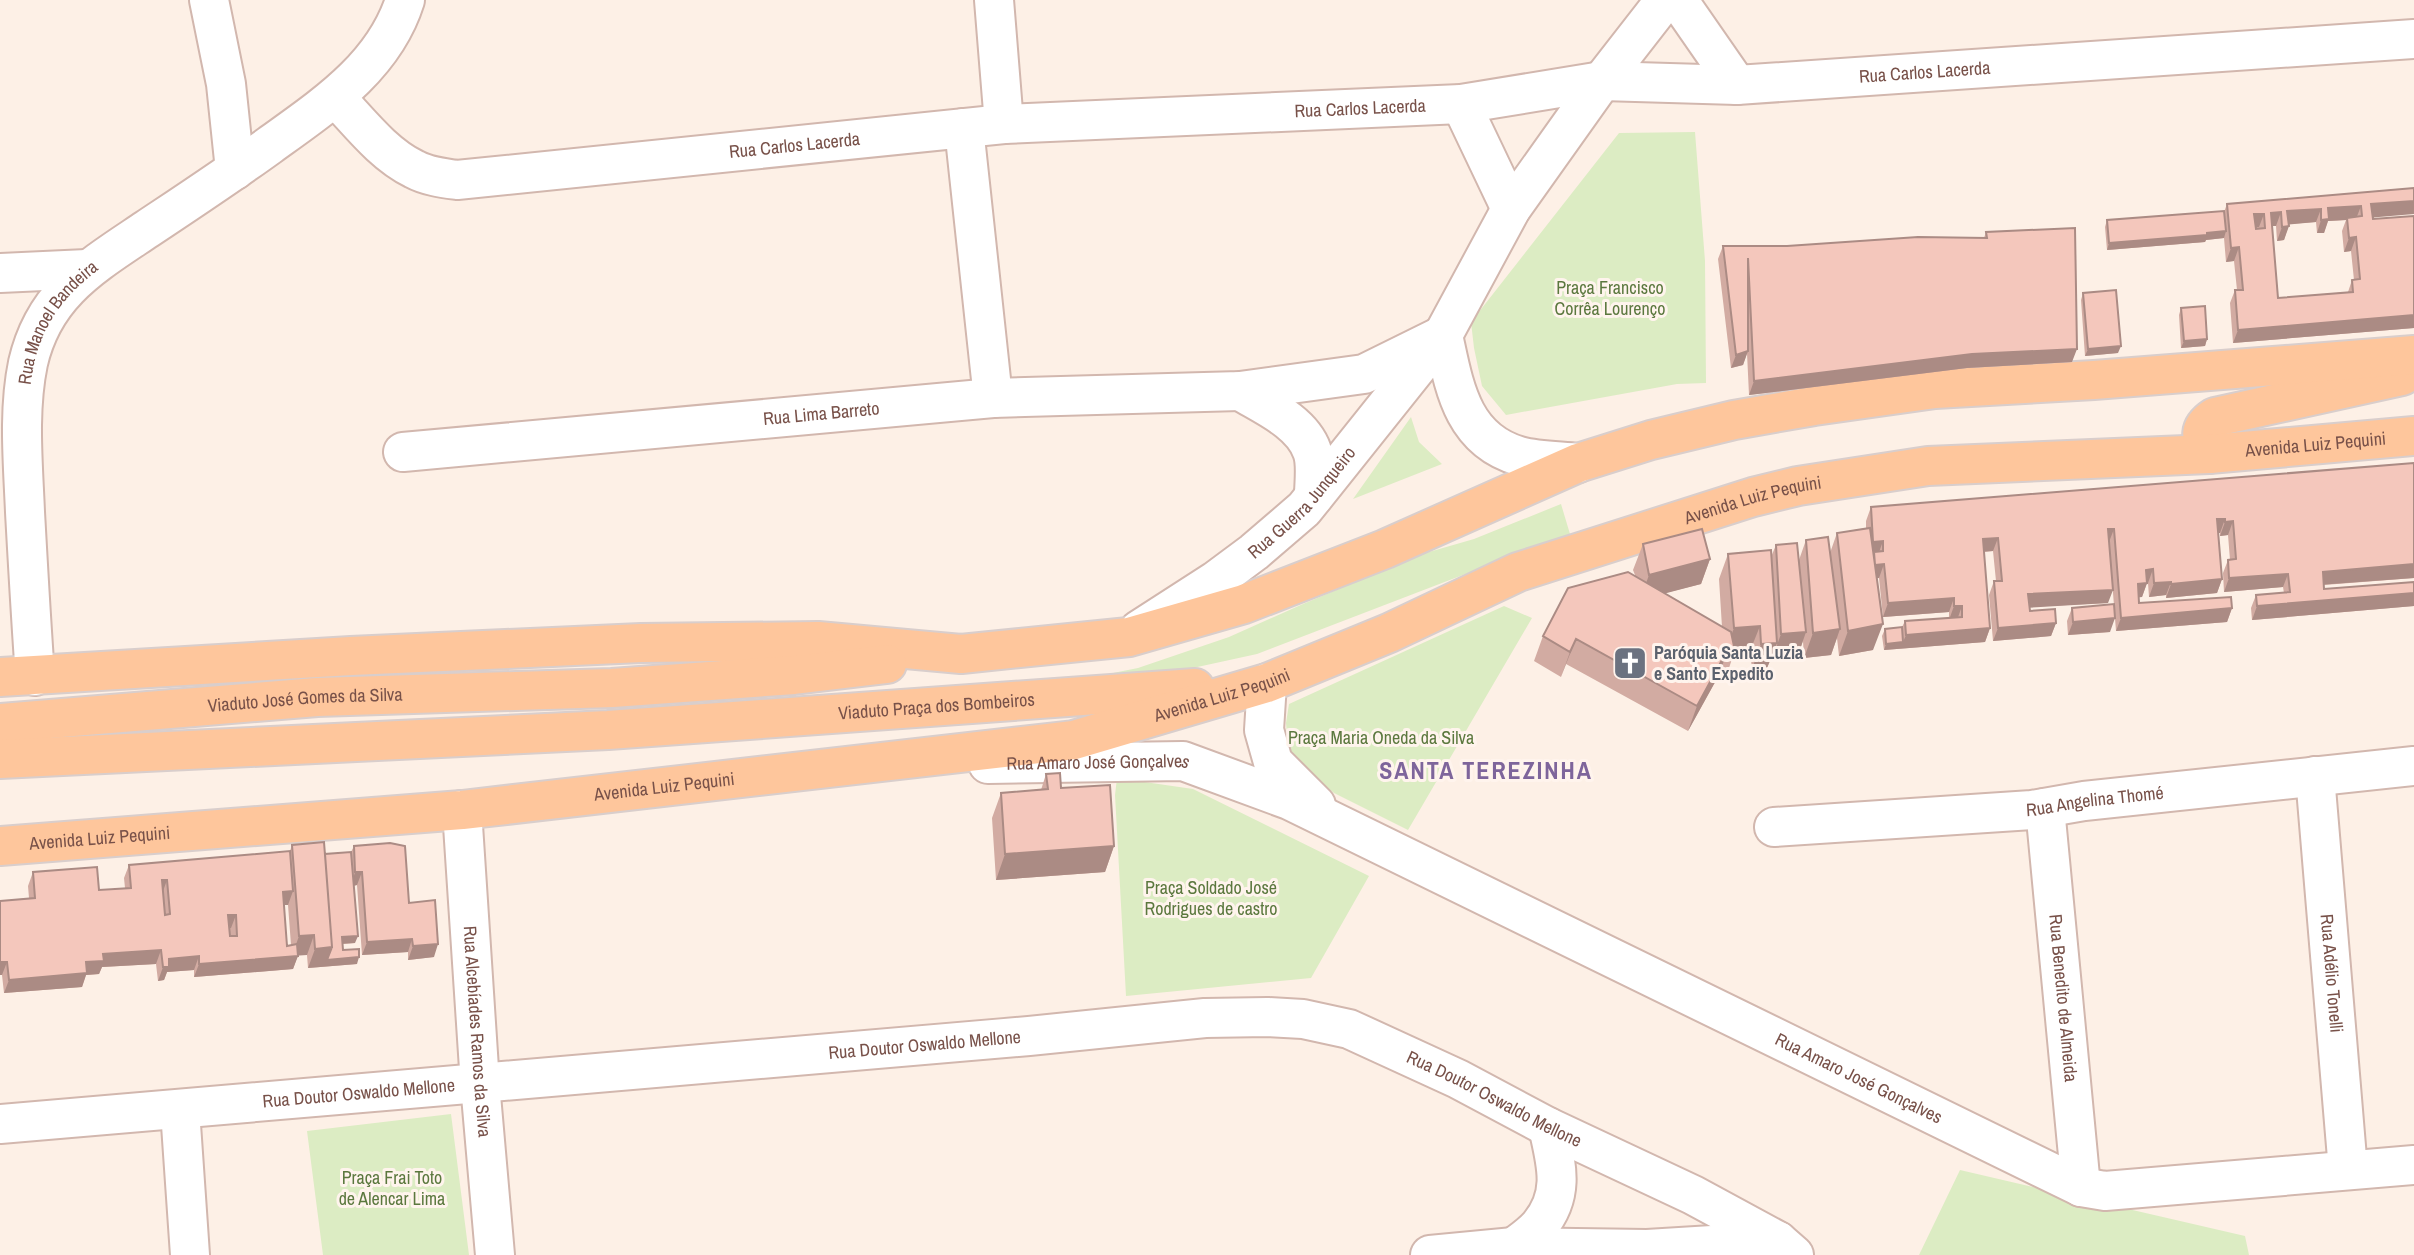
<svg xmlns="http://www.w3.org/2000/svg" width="2414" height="1255" viewBox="0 0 2414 1255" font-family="'Archivo Narrow',sans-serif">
<rect width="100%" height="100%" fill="#fdf0e6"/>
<path fill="#dcecc3" d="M1695 132 1705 261 1706 383 1677 384 1506 415 1482 386 1474 348 1471 322 1619 133Z
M1411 417 1419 442 1442 464 1353 499Z
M1561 504 1570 534 1257 654 1147 678 1043 687 1138 668 1229 637 1303 604 1422 554 1474 539Z
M1504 606 1532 618 1408 830 1334 793 1289 756 1286 723 1289 704Z
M1117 778 1193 789 1369 876 1311 978 1126 996 1115 795Z
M451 1114 469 1255H323L307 1131Z
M1960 1170 2245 1236 2249 1255H1919Z"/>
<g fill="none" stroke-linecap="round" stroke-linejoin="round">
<g stroke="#d2b7ae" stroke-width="42">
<g id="minor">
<path d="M209 0 226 84 235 170"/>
<path d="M994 0 1004 124"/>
<path d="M1678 0 1737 85"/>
<path id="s1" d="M336 98C359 122 383 154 414 169 427 176 442 178 457 180L1004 124 1461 104 1602 81 1737 85 2414 39"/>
<path d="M1461 104 1511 209"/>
<path d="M964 128 993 398"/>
<path d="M0 273 87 269"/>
<path d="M1443 335C1454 385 1461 439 1519 456 1537 461 1559 461 1578 463"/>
<path d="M1240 391C1265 406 1302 422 1312 451 1317 463 1314 483 1314 496"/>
<path id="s2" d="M403 452 993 398 1240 391 1364 374 1443 335"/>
<path id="s3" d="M1139 630 1215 581 1254 552 1304 509 1443 335 1511 209 1602 81 1665 0"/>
<path id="s4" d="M35 676C31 621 28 566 25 512 23 463 18 411 28 363 44 293 92 266 147 229 189 201 230 174 270 145 324 106 384 67 405 0"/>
<path d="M1267 683 1264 730 1273 762 1316 805"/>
<path id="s5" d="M988 764 1183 761 1289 800 2081 1187 2105 1191 2414 1165"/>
<path id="s6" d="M2315 776 2348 1170"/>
<path id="s7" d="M2045 808 2081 1187"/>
<path id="s8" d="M462 810 480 1084 495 1255"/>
<path id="s9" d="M1774 827 2032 810 2084 801 2414 766"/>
<path d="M180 1110 190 1255"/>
<path id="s10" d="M0 1124 1029 1036 1205 1018 1268 1017 1303 1019 1349 1029 1458 1079 1548 1127 1693 1195 1778 1241 1794 1255"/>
<path d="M1514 1247C1522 1241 1532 1234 1539 1226 1566 1194 1556 1163 1548 1127"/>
<path d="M1430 1255 1514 1247 1647 1249 1778 1241"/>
</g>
</g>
<g stroke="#d9cecc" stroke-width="42">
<g id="major">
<path d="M2209 454C2200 437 2198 428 2215 417L2402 376"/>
<path d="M0 677 351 656 641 643 818 641 961 654 1129 637 1244 604 1385 549 1578 463 1651 440 1734 420 1814 406 1935 389 2094 380 2414 355"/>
<path id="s11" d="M0 723 317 697 612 688 794 675 887 664"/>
<path id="s12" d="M0 759 608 730 1195 688"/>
<path id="s13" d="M0 846 462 810 1074 740 1267 683 1389 633 1518 572 1753 497 1798 486 1928 466 2209 454 2414 436"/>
</g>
</g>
<use href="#minor" stroke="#fff" stroke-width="38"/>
<use href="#major" stroke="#fec69c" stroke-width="38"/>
</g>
<path fill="#d2aba2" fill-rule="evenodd" d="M2414 188 2373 218V219L2414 216V328L2233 343 2230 303 2235 290H2237L2234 261 2226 262 2224 238 2206 240 2205 242 2107 250 2105 227 2107 220 2224 212 2227 204ZM2346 220 2342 231 2344 252 2351 251 2354 280H2352L2348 292 2278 298 2272 226H2276L2277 241 2284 240 2289 224 2316 222 2317 233H2324L2328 221Z
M1986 232 2072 362 1967 368 1749 395 1747 353 1743 365 1731 368 1718 259 1723 246H1787L1984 238Z
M2083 293 2118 353 2085 356 2081 300Z
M2181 308 2207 339 2205 346 2181 348 2179 315Z
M2414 463V578L2324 585V589L2414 582V606L2252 620 2251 608 2256 595 2284 593 2283 587 2224 592 2223 573 2228 560H2230L2228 535 2220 536V533H2218L2222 579 2217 593 2166 598V595L2149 597 2148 583H2147L2142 597H2139V603L2232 608 2227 622 2116 631 2109 542 2108 603 2029 607 2030 611 2056 623 2051 636 1993 641 1989 595 1994 581H1996L1993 551 1984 552 1990 628 1985 642 1884 650 1882 636 1885 629 1902 627 1905 621 1949 618V612L1883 617 1879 578H1876L1873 650 1839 656 1837 638 1831 655 1804 658 1803 641 1797 658 1772 659V656L1767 668 1752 669 1750 651 1734 653 1726 677 1719 675 1688 731 1566 664 1561 677 1534 661 1543 636 1635 575 1633 570 1643 544 1710 559 1701 584 1665 593 1722 627 1719 579 1728 554 1771 557 1776 545 1799 560 1806 540 1830 553 1837 533 1866 528V521L1871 507Z
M2072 608 2110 632 2068 635 2067 621Z
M1046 774 1061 788 1114 846 1105 872 996 880 992 818 1001 793 1041 790Z
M292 845 325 854 351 852 354 846 409 903 434 957 408 960V952L362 955 357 885 354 886 355 943 342 944 343 950 357 964 308 968 307 955H298L293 969 194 977V970L167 972 164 980 158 981 156 964 102 967 99 974 86 975 82 987 4 993 2 975H0V901L29 898 28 886 33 872 99 890 125 888 124 878 129 865 290 851ZM284 905H288L291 945 287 946Z"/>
<path fill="#ab8b84" d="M2414 201V214L2367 218 2371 204Z
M2361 206 2356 219 2347 218 2346 220 2328 221 2324 233H2317L2321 220 2328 208Z
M2321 209 2316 222 2282 225 2287 211Z
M2281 212 2276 226H2266L2271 213Z
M2254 214H2264L2259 227 2249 228Z
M2289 226 2284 240 2277 241 2282 227Z
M2226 231 2224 238 2206 240 2205 242 2107 250 2109 243Z
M2356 237 2351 251 2344 252 2349 238Z
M2239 247 2234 261 2226 262 2231 248Z
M2414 315V328L2233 343 2238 330Z
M2207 339 2205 346 2181 348 2184 341Z
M2121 346 2118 353 2085 356 2088 349Z
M2077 349 2072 362 1967 368 1749 395 1754 381 1972 354Z
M1748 351 1743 365 1731 368 1736 355Z
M2217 519H2225L2220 533H2212Z
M2233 521 2228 535 2220 536 2225 522Z
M2108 529H2114L2109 542Z
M1998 538 1993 551 1978 552 1983 539Z
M1883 541 1878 555 1868 556 1873 542Z
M1710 559 1701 584 1640 600 1649 575Z
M1884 564 1879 578 1871 579 1875 565Z
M2414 564V578L2318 585 2323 572Z
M2153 569 2148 583H2141L2146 570Z
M2288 574 2283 587 2224 592 2229 578Z
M2222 579 2217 593 2166 598 2171 584Z
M2171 582 2166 595 2149 597 2154 583Z
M2147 583 2142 597 2133 598 2138 584Z
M2113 590 2108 603 2024 608 2028 594Z
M2414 593V606L2252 620 2257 606Z
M1954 598 1949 612 1883 617 1888 603Z
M1954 606H1962L1957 620H1949Z
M2232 608 2227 622 2116 631 2121 618Z
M2115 618 2110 632 2068 635 2073 622Z
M2056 623 2051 636 1993 641 1998 628Z
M1883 624 1873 650 1839 656 1848 631Z
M1760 626 1750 651 1734 653 1735 651 1728 649 1719 675 1688 731 1697 706 1724 654 1734 628Z
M1990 628 1985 642 1884 650 1886 644 1903 642 1906 635Z
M1840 629 1831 655 1804 658 1813 633Z
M1806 632 1797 658 1772 659 1781 634Z
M1576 639 1566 664 1561 677 1570 652Z
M1777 643 1767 668 1752 669 1761 644Z
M1114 846 1105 872 996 880 1005 854Z
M355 872H362L357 885 351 886Z
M162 880H167L162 894Z
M293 891 288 905H278L283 892Z
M228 915H236L231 928 223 929Z
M314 935 307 955 292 956 299 936Z
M358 936 355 943 339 944 342 937Z
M412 939 408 952 362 955 367 942Z
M438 944 434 957 408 960 413 946Z
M332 947 359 957 357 964 308 968 315 949Z
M161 950 156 964 102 967 99 974 86 975 82 987 4 993 9 980 86 962 103 954Z
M199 956 194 970 167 972 164 980 158 981 163 967 169 959Z
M298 956 293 969 194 977 199 964Z
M0 962H7L2 975H0Z"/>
<path fill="#f4c7bc" stroke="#ab8b84" stroke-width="2" fill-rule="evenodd" d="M2414 188V201L2371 204 2373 219 2414 216V315L2238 330 2235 290H2243L2239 247 2231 248 2227 204ZM2361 206 2362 216 2347 218 2349 238 2356 237 2360 279 2352 280 2353 292 2278 298 2271 213 2281 212 2282 227 2289 226 2287 211 2321 209V220L2329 219 2328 208ZM2254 214H2264L2265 228 2256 229Z
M2224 211 2226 231 2207 233V235L2109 243 2107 220Z
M2075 228 2077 349 1972 354 1754 381 1748 258V351L1736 355 1723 246H1787L1918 237 1987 238 1986 232Z
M2116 290 2121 346 2088 349 2083 293Z
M2205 306 2207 339 2184 341 2181 308Z
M2414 463V564L2323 572 2324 589 2414 582V593L2257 606 2256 595 2290 592 2288 574 2229 578 2228 560 2236 559 2233 521 2225 522V519H2217L2222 579 2171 584V582L2154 583 2153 569 2146 570 2147 583 2138 584 2139 603 2231 597 2232 608 2121 618 2114 529H2108L2113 590 2028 594 2030 611 2055 609 2056 623 1998 628 1994 581H2002L1998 538 1983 539 1990 628 1906 635 1905 621 1962 617V606H1954V598L1888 603 1884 564 1875 565 1874 552 1883 551V541L1873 542 1871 507Z
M1870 528 1883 624 1848 631 1837 533Z
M1702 529 1710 559 1649 575 1643 544Z
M1828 537 1840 629 1813 633 1806 540Z
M1797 543 1806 632 1781 634 1776 545Z
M1771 550 1777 643 1761 644 1760 626 1734 628 1728 554Z
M1628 572 1731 632 1735 651 1728 649 1697 706 1576 639 1570 652 1543 636 1568 588Z
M2114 604 2115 618 2073 622 2072 608Z
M1902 627 1903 642 1886 644 1885 629Z
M1060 773 1061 788 1110 785 1114 846 1005 854 1001 793 1048 789 1046 774Z
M324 842 332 947 315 949 314 935 299 936 292 845Z
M390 843 405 846 409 903 435 900 438 944 413 946 412 939 367 942 362 872H355L354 846Z
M290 851 293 891 283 892 287 946 297 944 298 956 199 964V956L169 959V967H163L161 950 103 954 104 961 86 962 87 973 9 980 7 962H0V901L35 898 33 872 97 867 99 890 131 888 129 865ZM162 880H167L170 914 165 915ZM228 915H236L237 936H230Z
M351 852 358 936 342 937 343 950 359 949V957L327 960 332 947 325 854Z"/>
<defs>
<g id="church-square" transform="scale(1.75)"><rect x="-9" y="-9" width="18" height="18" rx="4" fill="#6b7280" stroke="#fff4ed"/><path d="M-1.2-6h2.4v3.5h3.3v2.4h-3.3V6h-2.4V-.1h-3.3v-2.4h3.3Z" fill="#fff"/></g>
</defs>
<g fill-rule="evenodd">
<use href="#church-square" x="1630" y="663"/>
</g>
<g text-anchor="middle" stroke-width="6" stroke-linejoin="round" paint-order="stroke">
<g font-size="18" fill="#785149" stroke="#fff4ed">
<text dy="6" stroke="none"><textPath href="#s1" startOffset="1624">Rua Carlos Lacerda</textPath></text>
<text dy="6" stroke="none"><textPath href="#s1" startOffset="1057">Rua Carlos Lacerda</textPath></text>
<text dy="6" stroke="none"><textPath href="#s1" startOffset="490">Rua Carlos Lacerda</textPath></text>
<text dy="6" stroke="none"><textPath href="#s4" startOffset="364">Rua Manoel Bandeira</textPath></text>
<text dy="6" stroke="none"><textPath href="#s2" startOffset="420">Rua Lima Barreto</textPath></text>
<text dy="6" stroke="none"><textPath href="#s13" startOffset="2368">Avenida Luiz Pequini</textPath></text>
<text dy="6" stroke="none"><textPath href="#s13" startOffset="1801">Avenida Luiz Pequini</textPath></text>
<text dy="6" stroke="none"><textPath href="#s3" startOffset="208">Rua Guerra Junqueiro</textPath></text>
<text dy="6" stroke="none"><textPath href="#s13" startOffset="1234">Avenida Luiz Pequini</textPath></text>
<text dy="6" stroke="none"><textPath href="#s11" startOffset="306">Viaduto José Gomes da Silva</textPath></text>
<text dy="6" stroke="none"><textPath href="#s12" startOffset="938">Viaduto Praça dos Bombeiros</textPath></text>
<text dy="6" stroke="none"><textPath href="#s5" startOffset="110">Rua Amaro José Gonçalves</textPath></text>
<text dy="6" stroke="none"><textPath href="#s13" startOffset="667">Avenida Luiz Pequini</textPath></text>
<text dy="6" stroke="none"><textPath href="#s9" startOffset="322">Rua Angelina Thomé</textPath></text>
<text dy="6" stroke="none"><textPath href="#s13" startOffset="100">Avenida Luiz Pequini</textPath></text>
<text dy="6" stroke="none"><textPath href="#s6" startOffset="198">Rua Adélio Tonelli</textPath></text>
<text dy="6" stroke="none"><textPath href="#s7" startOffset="191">Rua Benedito de Almeida</textPath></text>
<text dy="6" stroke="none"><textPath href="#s8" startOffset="222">Rua Alcebíades Ramos da Silva</textPath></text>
<text dy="6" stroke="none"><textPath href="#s10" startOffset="928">Rua Doutor Oswaldo Mellone</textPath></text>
<text dy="6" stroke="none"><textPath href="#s5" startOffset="942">Rua Amaro José Gonçalves</textPath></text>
<text dy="6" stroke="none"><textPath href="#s10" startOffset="360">Rua Doutor Oswaldo Mellone</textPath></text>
<text dy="6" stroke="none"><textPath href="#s10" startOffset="1516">Rua Doutor Oswaldo Mellone</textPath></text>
</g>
<g font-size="18" fill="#5b783e" stroke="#fff4ed">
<text x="1610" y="294">Praça Francisco<tspan x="1610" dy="21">Corrêa Lourenço</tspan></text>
<text x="1381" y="744">Praça Maria Oneda da Silva</text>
<text x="1211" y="894">Praça Soldado José<tspan x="1211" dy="21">Rodrigues de castro</tspan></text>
<text x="392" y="1184">Praça Frai Toto<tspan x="392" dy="21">de Alencar Lima</tspan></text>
</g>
<g font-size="18" font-weight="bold" fill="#5b616d" stroke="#fff4ed" text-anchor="start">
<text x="1654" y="659">Paróquia Santa Luzia<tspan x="1654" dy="21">e Santo Expedito</tspan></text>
</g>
<g font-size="24" font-weight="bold" letter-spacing="2" fill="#7e659b" stroke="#fff4ed">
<text x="1486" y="779">SANTA TEREZINHA</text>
</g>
</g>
</svg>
